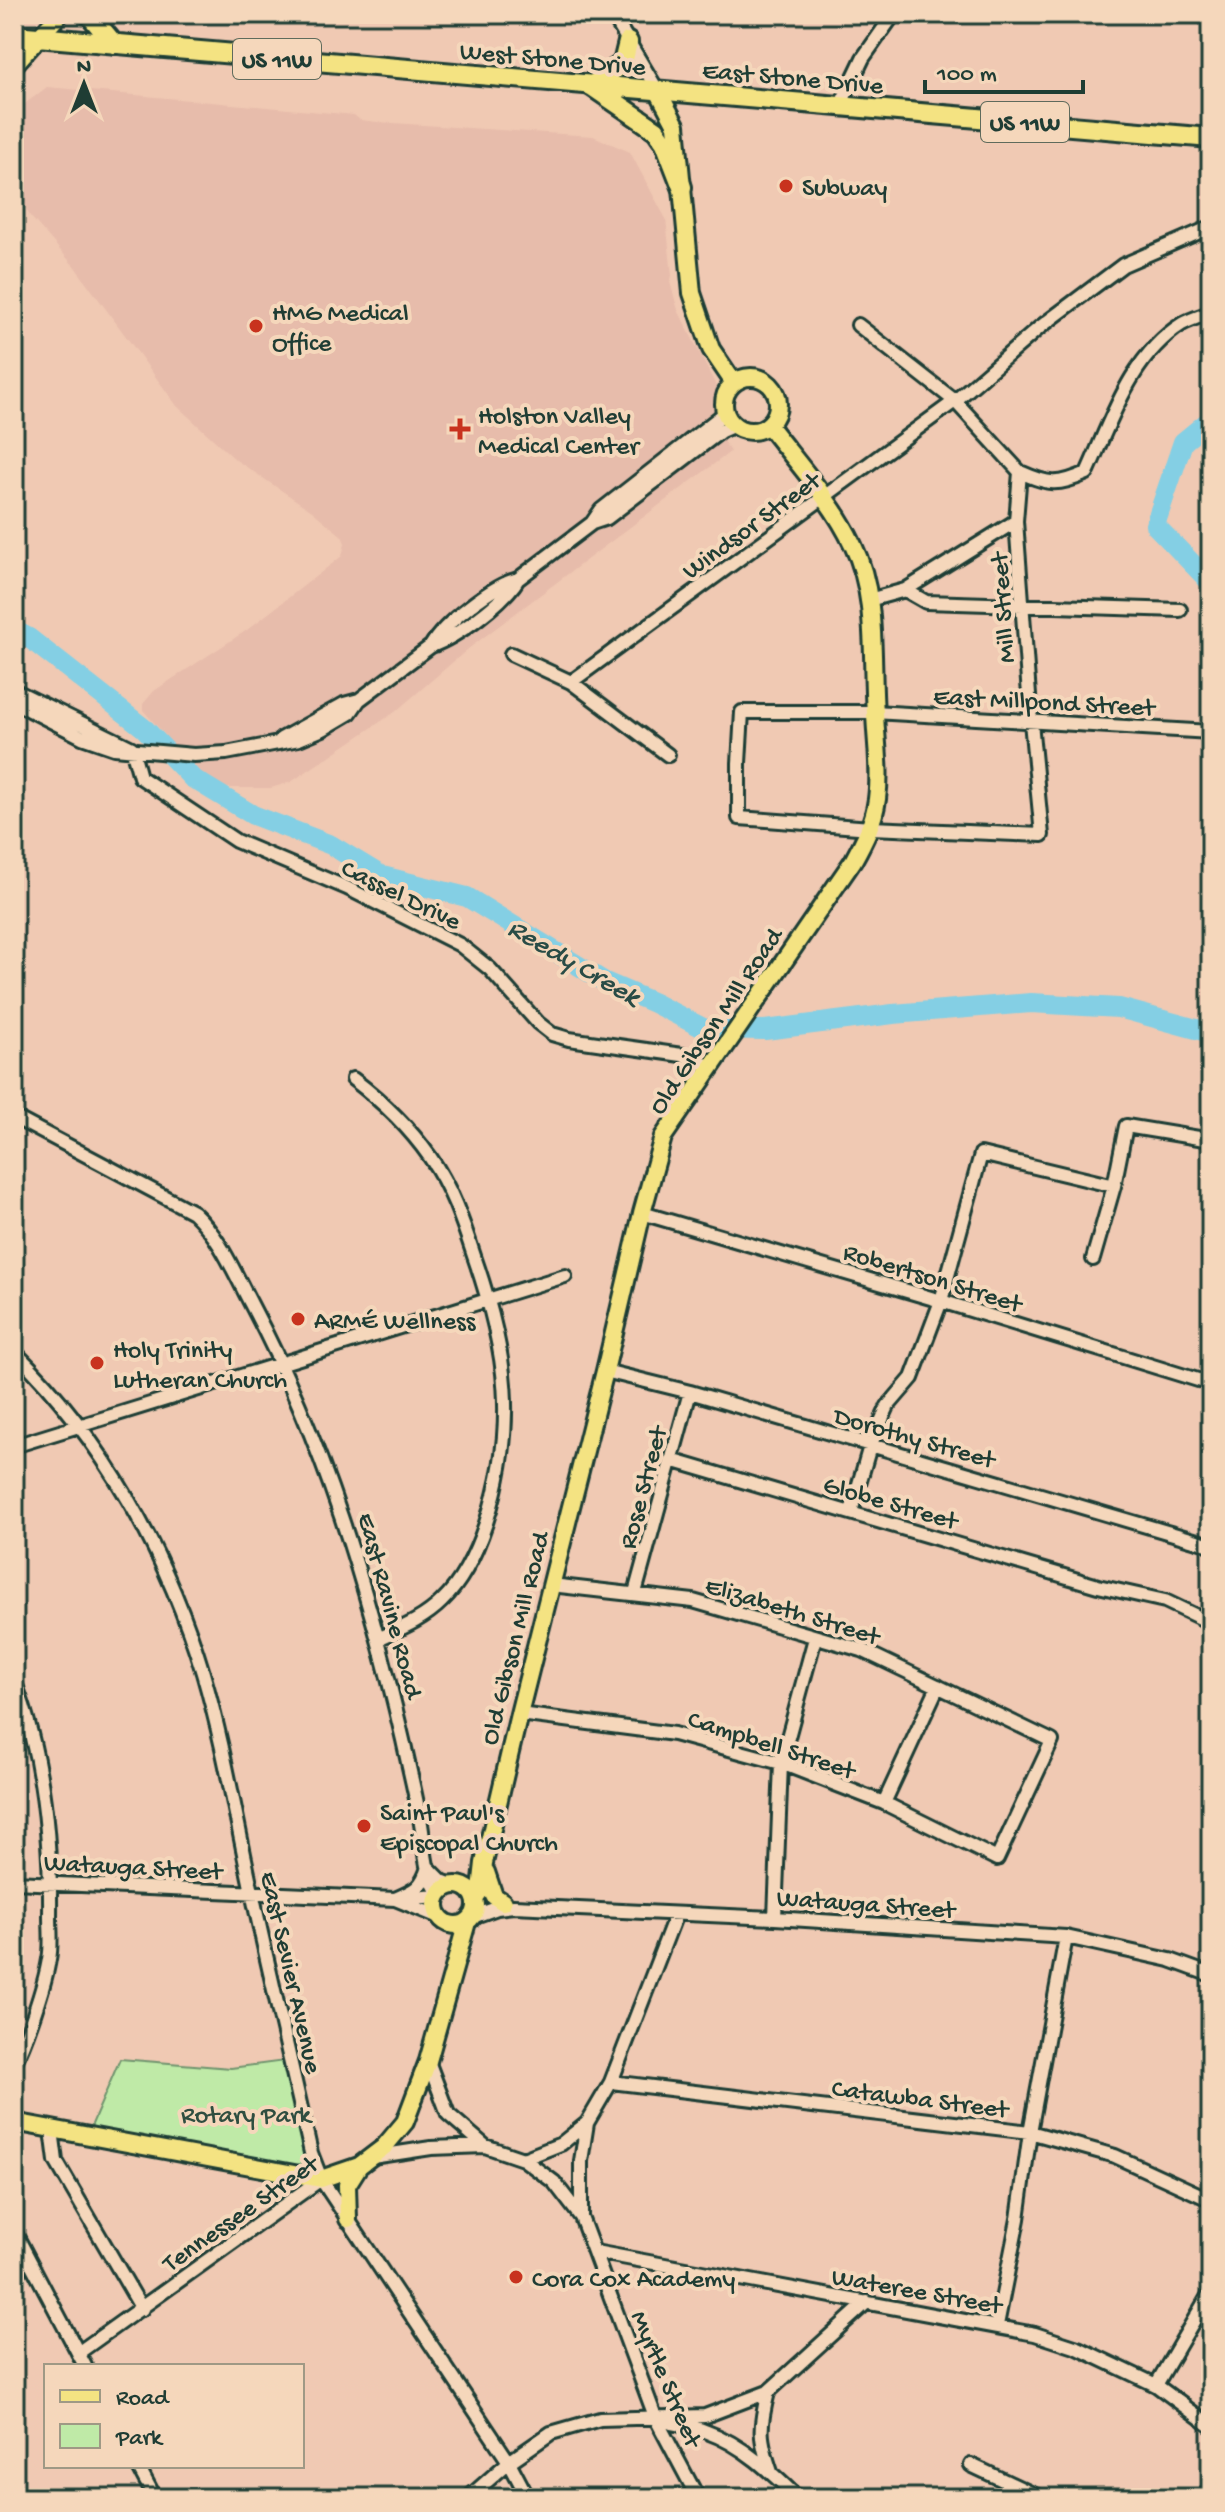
<svg xmlns="http://www.w3.org/2000/svg" width="1225" height="2512" viewBox="0 0 1225 2512" font-family="'Gochi Hand',sans-serif">
<rect width="100%" height="100%" fill="#f0c9b3"/>
<filter id="ink" filterUnits="userSpaceOnUse"><feTurbulence type="fractalNoise" baseFrequency=".0125" numOctaves="2"/><feDisplacementMap in="SourceGraphic" scale="16" xChannelSelector="R" yChannelSelector="G"/><feConvolveMatrix kernelMatrix="1 2 1 2 8 2 1 2 1" color-interpolation-filters="sRGB"/></filter>
<g filter="url(#ink)">
<path fill="#e7bcab" d="M47 87 354 115 360 120 377 122 593 136 630 152 666 219 672 276 670 282 678 310 717 388 716 409 710 417 730 452 468 649 395 712 291 782 271 788H223L207 779 170 741 143 710V704L154 691 247 630 342 556 345 543 342 536 312 511 236 460 177 406 75 267 30 216 14 187V112Z"/>
<path fill="#bfeaa7" stroke="#6f946e" stroke-width="2" d="M120 2059 231 2068 284 2061 305 2160 296 2169 90 2129Z"/>
<g fill="none" stroke-linecap="round" stroke-linejoin="round">
<path stroke="#84cfe4" stroke-width="20" d="M1211 419 1183 442 1155 525 1211 583
M14 630 29 638 145 729 192 778 253 815 331 845 382 876 467 897 605 982 654 1003 705 1029 765 1030 893 1014 1031 1003 1119 1008 1211 1033"/>
<g stroke="#1f3d34" stroke-width="18">
<path id="minor" d="M612 14 658 91
M840 106 863 58 894 14
M858 325 955 401 1020 472 1016 521 905 590 869 600
M1020 472C1049 485 1058 486 1087 473 1111 421 1130 357 1182 324 1191 319 1202 316 1211 312
M1016 521 1031 722 1042 835 871 828 739 818V763L742 712H874L1211 732
M592 523 601 510 725 413
M905 590 926 602 1180 610
M431 646C444 623 493 585 518 579
M511 654 571 682 668 755
M571 682 955 401 1039 328 1123 265 1211 227
M14 690 132 748
M14 702 82 737 114 748 194 755 226 753 299 739 323 729 350 713 359 700 431 646C457 637 504 602 518 579L592 523 607 518 721 431 735 425
M281 739 344 704 359 700
M132 748 140 777 236 841 347 888 460 945 490 969 538 1023 552 1034 569 1039 682 1055 710 1066
M353 1079C382 1101 409 1127 430 1157 451 1187 463 1222 474 1256 507 1351 518 1425 486 1523 477 1550 463 1581 442 1601 424 1619 402 1628 380 1638
M14 1117 193 1212C220 1237 234 1272 251 1304 324 1442 368 1589 403 1740 409 1768 416 1796 421 1824 425 1847 424 1874 439 1893
M642 1213 941 1301 1211 1384
M1093 1259 1114 1186 1126 1126 1211 1140
M14 1351C103 1439 167 1553 203 1673 224 1745 236 1819 252 1892 271 1980 292 2066 311 2153L321 2179 509 2462 528 2498
M605 1371 690 1392 1211 1545
M14 1446 565 1276
M671 1460 1098 1586 1165 1601 1211 1623
M851 1512 870 1446 888 1406 912 1378 941 1301 981 1154 1114 1186
M635 1593 690 1392
M14 1680C43 1755 51 1837 50 1916 50 1930 52 1946 49 1959 45 1985 26 2041 14 2064
M519 1714 674 1734 781 1763 884 1803 997 1859 1052 1741 862 1650 693 1601 551 1585
M884 1803 938 1686
M428 1867 442 1881 452 1885
M14 1882 395 1899 439 1917
M395 1899C414 1891 422 1888 428 1867
M402 1899 437 1896
M472 1917 497 1908 514 1906 775 1918 1066 1937 1170 1960 1211 1975
M775 1918 781 1763 815 1638
M428 2061 448 2114 485 2146
M611 2082 1030 2132 1115 2156 1211 2200
M52 2130 56 2161 142 2309
M372 2157 431 2148 485 2146 523 2159 561 2144 587 2123 611 2082 676 1914
M523 2159 554 2182 581 2217 656 2419 698 2498
M581 2217V2161L587 2123
M14 2231 85 2366
M595 2252 1035 2334 1078 2348 1156 2385 1211 2426
M997 2325 1018 2219 1030 2132 1066 1937
M78 2353 321 2179
M1156 2385 1211 2291
M768 2392C759 2428 759 2437 771 2472
M671 2423C683 2425 696 2427 707 2432 742 2444 772 2473 798 2498
M971 2465 1041 2498
M138 2466 155 2498
M468 2498 509 2462 551 2433 600 2419 705 2416 768 2392 867 2302"/>
</g>
<g stroke="#1f3d34" stroke-width="22">
<path id="major" d="M14 65 60 14
M658 91 676 125 692 293 711 349 734 383
M724 404a27 27 0 1 1 54 0a27 27 0 1 1-54 0Z
M486 1872 494 1896 503 1902
M436 1905a20 20 0 1 1 40 0a20 20 0 1 1-40 0Z
M475 1898 481 1890 484 1863 519 1714 605 1371 642 1213 663 1137 853 861C864 841 874 822 877 799 881 771 876 742 875 713 871 658 878 596 853 545 833 502 797 463 768 425
M14 2122 321 2179 359 2166 384 2147 405 2122 428 2061 467 1922
M348 2219 347 2185 359 2166"/>
</g>
<g stroke="#1f3d34" stroke-width="24">
<path id="highway" d="M89 14 114 44
M14 35 1211 138
M591 86 623 63 628 42
M593 87 656 130 665 143 682 187"/>
</g>
<use href="#minor" stroke="#f5d7bb" stroke-width="12"/>
<use href="#major" stroke="#f4e382" stroke-width="16"/>
<use href="#highway" stroke="#f4e382" stroke-width="18"/>
</g>
</g>
<g fill="#c8321e" stroke="#f5d7bb" stroke-width="3">
<circle cx="786" cy="186" r="8"/>
<circle cx="256" cy="326" r="8"/>
<path d="M456 417h8v8h8v8h-8v8h-8v-8h-8v-8h8z"/>
<circle cx="298" cy="1319" r="8"/>
<circle cx="97" cy="1363" r="8"/>
<circle cx="364" cy="1826" r="8"/>
<circle cx="516" cy="2277" r="8"/>
</g>
<g text-anchor="middle" stroke-width="8" stroke-linejoin="round" paint-order="stroke">
<g fill="#f5d7bb" stroke="#5f6b5c" stroke-width="2">
<rect x="233" y="39" width="88" height="40" rx="6"/>
<rect x="981" y="102" width="88" height="40" rx="6"/>
</g>
<g font-size="24" font-weight="bold" fill="#1f3d34">
<text x="277" y="67">US 11W</text>
<text x="1025" y="130">US 11W</text>
</g>
<g font-size="26" fill="#1f3d34" stroke="#f5d7bb">
<text transform="translate(553 57) rotate(5)" y="9">West Stone Drive</text>
<text transform="translate(793 76) rotate(5)" y="9">East Stone Drive</text>
<text transform="translate(750 524) rotate(-36)" y="9">Windsor Street</text>
<text transform="translate(1001 608) rotate(-94)" y="9">Mill Street</text>
<text transform="translate(1044 700) rotate(3)" y="9">East Millpond Street</text>
<text transform="translate(402 893) rotate(26)" y="9">Cassel Drive</text>
<text transform="translate(714 1020) rotate(-56)" y="9">Old Gibson Mill Road</text>
<text transform="translate(933 1276) rotate(17)" y="9">Robertson Street</text>
<text transform="translate(915 1436) rotate(16)" y="9">Dorothy Street</text>
<text transform="translate(641 1487) rotate(-75)" y="9">Rose Street</text>
<text transform="translate(891 1501) rotate(16)" y="9">Globe Street</text>
<text transform="translate(392 1605) rotate(75)" y="9">East Ravine Road</text>
<text transform="translate(793 1609) rotate(17)" y="9">Elizabeth Street</text>
<text transform="translate(513 1638) rotate(-76)" y="9">Old Gibson Mill Road</text>
<text transform="translate(772 1743) rotate(18)" y="9">Campbell Street</text>
<text transform="translate(133 1865) rotate(3)" y="9">Watauga Street</text>
<text transform="translate(866 1902) rotate(4)" y="9">Watauga Street</text>
<text transform="translate(293 1972) rotate(77)" y="9">East Sevier Avenue</text>
<text transform="translate(920 2097) rotate(7)" y="9">Catawba Street</text>
<text transform="translate(239 2212) rotate(-35)" y="9">Tennessee Street</text>
<text transform="translate(917 2289) rotate(10)" y="9">Wateree Street</text>
<text transform="translate(668 2378) rotate(67)" y="9">Myrtle Street</text>
</g>
<g font-size="26" fill="#1f3d34" stroke="#f5d7bb" text-anchor="start">
<text x="802" y="195">Subway</text>
<text x="272" y="320">HMG Medical<tspan x="272" dy="30">Office</tspan></text>
<text x="478" y="423">Holston Valley<tspan x="478" dy="30">Medical Center</tspan></text>
<text x="314" y="1328">ARMÉ Wellness</text>
<text x="113" y="1357">Holy Trinity<tspan x="113" dy="30">Lutheran Church</tspan></text>
<text x="380" y="1820">Saint Paul's<tspan x="380" dy="30">Episcopal Church</tspan></text>
<text x="532" y="2286">Cora Cox Academy</text>
</g>
<g font-size="26" fill="#2f4e40" stroke="#f5d7bb">
<text x="246" y="2122">Rotary Park</text>
</g>
<g font-size="28" font-style="italic" fill="#294c46" stroke="#f5d7bb">
<text transform="translate(575 960) rotate(30)" y="10">Reedy Creek</text>
</g>
</g>
<rect width="1225" height="2512" fill="none" stroke="#f5d7bb" stroke-width="48"/>
<rect x="24" y="24" width="1177" height="2464" fill="none" stroke="#1f3d34" stroke-width="3" filter="url(#ink)"/>
<rect x="44" y="2364" width="260" height="104" fill="#f5d7bb" stroke="#9f9985" stroke-width="2"/>
<rect x="60" y="2390" width="40" height="12" fill="#f4e382" stroke="#9f9985" stroke-width="2"/>
<text x="116" y="2404" font-size="24" fill="#1f3d34">Road</text>
<rect x="60" y="2424" width="40" height="24" fill="#bfeaa7" stroke="#9f9985" stroke-width="2"/>
<text x="116" y="2444" font-size="24" fill="#1f3d34">Park</text>
<g transform="translate(84 84)" stroke="#f5d7bb" stroke-width="6" paint-order="stroke">
<path d="M0-6L14 30L0 20L-14 30Z" fill="#1f3d34"/>
<text y="-12" font-size="22" font-weight="bold" text-anchor="middle" fill="#1f3d34">N</text>
</g>
<path d="M925 80v12h158v-12" fill="none" stroke="#1f3d34" stroke-width="4"/>
<text x="937" y="80" font-size="24" fill="#1f3d34" stroke="#f5d7bb" stroke-width="6" paint-order="stroke">100 m</text>
</svg>
